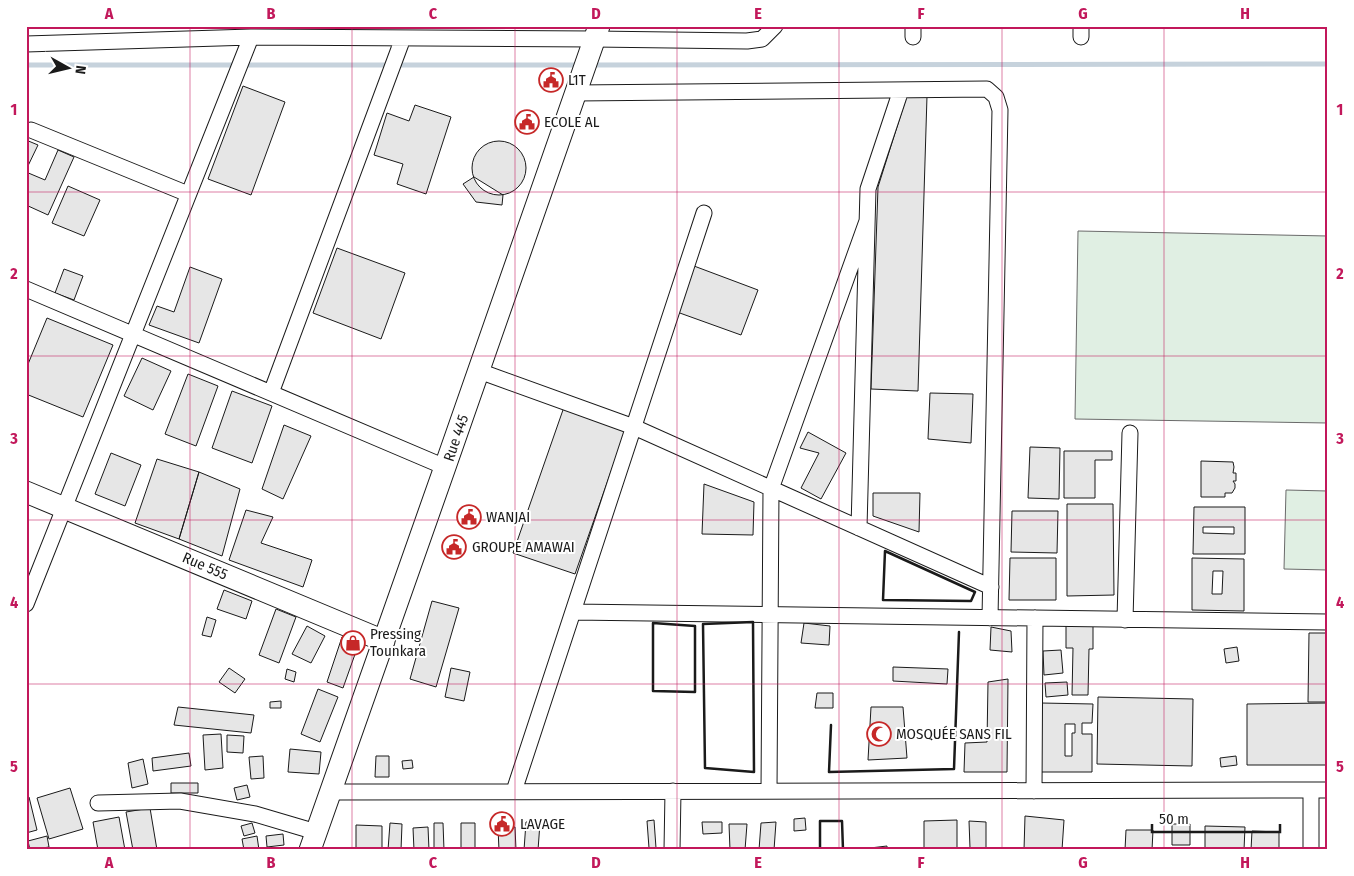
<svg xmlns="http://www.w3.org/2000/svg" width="1354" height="876" viewBox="0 0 1354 876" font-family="'Fira Sans Condensed',sans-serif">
<rect width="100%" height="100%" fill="#fff"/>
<path fill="#e0efe3" stroke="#6a6a6a" d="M1078 231 1328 236V423L1075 419Z
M1286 490 1328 491V570L1284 569Z"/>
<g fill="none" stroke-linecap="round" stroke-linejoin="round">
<path stroke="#c6d2dc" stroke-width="5" d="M26 65H580
M591 65 1328 64"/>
</g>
<path fill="#e6e6e6" stroke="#1a1a1a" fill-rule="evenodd" d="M243 86 285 102 251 195 208 179Z
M907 95 927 96 918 391 871 389 878 187Z
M415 105 451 117 426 194 397 184 403 164 374 155 387 113 409 121Z
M26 140 38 145 26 170Z
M472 168a27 27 0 1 1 54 0a27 27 0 1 1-54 0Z
M58 150 74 157 48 215 26 205V172L45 180Z
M474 177 503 195 502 205 476 202 463 184Z
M68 186 100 200 84 236 52 223Z
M337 248 405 273 381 339 313 313Z
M694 266 758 290 741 335 677 312Z
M190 267 222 279 199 343 149 325 157 306 174 312Z
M64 269 83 276 74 300 55 293Z
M47 318 113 345 83 417 26 394V369Z
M142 358 171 371 153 410 124 396Z
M188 374 218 386 196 446 165 434Z
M232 391 272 406 252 463 212 448Z
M930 393 973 394 971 443 928 439Z
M564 407 626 429 575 574 513 553Z
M284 425 311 436 283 499 262 489Z
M808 432 846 453 821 499 801 488 819 453 800 448Z
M1030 447 1060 448 1059 499 1028 498Z
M1064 451H1112V460H1095V498H1064Z
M111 453 141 465 125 506 95 494Z
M157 459 199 472 179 539 135 523Z
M1201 461 1233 462 1234 467 1233 473H1236V481H1233L1235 484V488L1232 493H1225V497H1201Z
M199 472 240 489 222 556 179 539Z
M704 484 754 502 753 535 702 534Z
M873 493H920L919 532 873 516Z
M1067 504H1113L1114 595 1067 596Z
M1194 507H1245V554H1193ZM1203 527H1234V534L1203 533Z
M246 510 273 517 261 543 312 560 303 587 229 560Z
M1012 511H1058L1057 553 1011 552Z
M1010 558H1056V600H1009Z
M1192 558 1244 559V611L1192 610ZM1213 571H1223L1222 594H1212Z
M224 590 252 601 246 619 217 609Z
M432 601 459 608 436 687 410 679Z
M276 609 296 617 279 663 259 655Z
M207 617 216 620 211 637 202 635Z
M804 623 830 626 829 645 801 643Z
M1066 625 1093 626V649H1089L1088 695H1072L1073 648H1066Z
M307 626 325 636 311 663 292 654Z
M991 627 1011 631 1012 652 990 650Z
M1309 633H1328V702H1308Z
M342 637 359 643 343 688 327 682Z
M1237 647 1239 661 1226 663 1224 649Z
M1061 650 1063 673 1044 675 1043 651Z
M893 667 948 669 947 684 893 681Z
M229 668 245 679 235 693 219 682Z
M451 668 470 672 464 701 445 697Z
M287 669 296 672 294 682 285 679Z
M1008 679 1007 772H964L965 743 987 742 988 682Z
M1067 682 1068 695 1046 697 1045 683Z
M318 689 338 697 320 742 301 734Z
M817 693H833V708H815Z
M1098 697 1193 699 1192 766 1097 764Z
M281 701V708H270V702Z
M1041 703 1093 704 1092 723H1082V734H1092V772H1041ZM1065 724H1075V733H1072V756H1065Z
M1328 703V765H1247V704Z
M178 707 254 715 251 733 174 725Z
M871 707H903L907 758 868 760Z
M221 734 223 768 205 770 203 735Z
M227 735 244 736 243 753 227 752Z
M290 749 321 752 319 774 288 772Z
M189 753 191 766 153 771 152 758Z
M263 756 264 778 251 779 249 757Z
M376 756H389V777H375Z
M1236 756 1237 765 1221 767 1220 758Z
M143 759 148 784 132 788 128 763Z
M412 760 413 768 403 769 402 761Z
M171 783H198V793H171Z
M247 785 250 797 237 800 234 788Z
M70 788 83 829 49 839 37 798Z
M29 797 37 830 26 833V798Z
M150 808 157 850H133L126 812Z
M1025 816 1064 820 1062 850H1024Z
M119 817 125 850H98L93 822Z
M805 818 806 830 794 831V819Z
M654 820 656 848H649L647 821Z
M957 820V850H924V821Z
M969 821 986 822V850L970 848Z
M526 822 540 823 538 850H524Z
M702 822H722V833L703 834Z
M776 822 774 850H759L761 823Z
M252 823 255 833 244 836 241 826Z
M390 823 402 824 401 850H388Z
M434 823H443L444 850H434Z
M461 823H475V849H461Z
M729 824H747L745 850H730Z
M1172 824H1190V845H1172Z
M356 825 382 826V850H356Z
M1205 826 1245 827 1244 850H1205Z
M428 827 429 850H414L413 828Z
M515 827 516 850H499L498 828Z
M1126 830H1153L1152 850H1125Z
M1252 831 1279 832V850H1251Z
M283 834 284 845 267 847 266 836Z
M47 836 49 847 30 850 28 841Z
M257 836 259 850H244L242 839Z
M887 846V850H870V848Z"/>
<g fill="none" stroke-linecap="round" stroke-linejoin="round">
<g stroke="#1a1a1a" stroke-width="17">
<path id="street" d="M913 37V26
M1081 37V26
M26 44 251 37 594 39 747 41 762 39 775 26
M575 93 987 89 996 97 1000 110 990 618
M31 130 188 194
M26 289 445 467
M479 371 634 427 991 587
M271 393 403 38
M859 528 868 189 901 90
M26 604 251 37
M573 612 1328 622
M1125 620 1130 433
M514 791 704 213
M769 791 771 489 867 221
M1034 791 1035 618
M331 792 1328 790
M98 803 180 801 255 814 316 832
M672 850 673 791
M1311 850V790"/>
</g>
<g stroke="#1a1a1a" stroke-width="23">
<path id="secondary" d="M26 492 384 641
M310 850 445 467 599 26"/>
</g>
<use href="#street" stroke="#fff" stroke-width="15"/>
<use href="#secondary" stroke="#fff" stroke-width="21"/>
<path stroke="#1a1a1a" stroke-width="2.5" d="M885 551 975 592 971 601 883 600Z
M753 622 754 772 705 768 703 624Z
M653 623 695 626V692L653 691Z
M831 725 829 772 954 769 959 632
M820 850V821H842L843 850"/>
</g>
<path fill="none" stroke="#c2185b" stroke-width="1" stroke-opacity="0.55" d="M190 26V850M352 26V850M515 26V850M677 26V850M839 26V850M1002 26V850M1164 26V850M26 192H1328M26 356H1328M26 520H1328M26 684H1328"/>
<defs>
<g id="civic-ring" transform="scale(1.25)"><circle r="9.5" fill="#fff" stroke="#c62828" stroke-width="1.5"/><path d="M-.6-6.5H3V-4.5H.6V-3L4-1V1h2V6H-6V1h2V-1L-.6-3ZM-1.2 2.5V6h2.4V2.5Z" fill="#c62828"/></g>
<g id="shop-ring" transform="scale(1.25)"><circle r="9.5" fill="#fff" stroke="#c62828" stroke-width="1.5"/><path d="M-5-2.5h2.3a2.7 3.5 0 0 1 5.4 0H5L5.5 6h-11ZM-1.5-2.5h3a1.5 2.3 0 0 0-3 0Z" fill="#c62828"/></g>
<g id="mosque-ring" transform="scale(1.25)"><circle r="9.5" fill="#fff" stroke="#c62828" stroke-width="1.5"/><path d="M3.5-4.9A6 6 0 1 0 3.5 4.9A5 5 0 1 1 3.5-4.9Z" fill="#c62828"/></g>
</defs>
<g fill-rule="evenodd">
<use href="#civic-ring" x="551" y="80"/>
<use href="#civic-ring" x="527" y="122"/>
<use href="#civic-ring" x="469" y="517"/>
<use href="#civic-ring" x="454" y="547"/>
<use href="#shop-ring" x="353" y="643"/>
<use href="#mosque-ring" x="879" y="734"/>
<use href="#civic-ring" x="502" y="824"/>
</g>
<g text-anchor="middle" stroke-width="4" stroke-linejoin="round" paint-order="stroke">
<g font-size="15" fill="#1a1a1a" stroke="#fff" text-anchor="start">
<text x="568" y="85">L1T</text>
<text x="544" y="127">ECOLE AL</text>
<text x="486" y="522">WANJAI</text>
<text x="472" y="552">GROUPE AMAWAI</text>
<text x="370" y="639">Pressing<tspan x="370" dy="17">Tounkara</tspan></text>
<text x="896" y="739">MOSQUÉE SANS FIL</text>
<text x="520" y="829">LAVAGE</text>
</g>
<g font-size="15" fill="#1a1a1a" stroke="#fff">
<text transform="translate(456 438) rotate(-71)" y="5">Rue 445</text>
<text transform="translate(205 566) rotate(23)" y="5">Rue 555</text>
</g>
</g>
<rect width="1354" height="876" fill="none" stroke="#ffffff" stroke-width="55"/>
<g transform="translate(68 68) rotate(98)" stroke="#ffffff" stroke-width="4" paint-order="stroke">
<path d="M0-4L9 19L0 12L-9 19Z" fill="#1a1a1a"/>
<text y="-8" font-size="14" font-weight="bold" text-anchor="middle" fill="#1a1a1a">N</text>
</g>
<path d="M1152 824v8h128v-8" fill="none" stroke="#1a1a1a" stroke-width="2.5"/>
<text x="1159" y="824" font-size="15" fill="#1a1a1a" stroke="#ffffff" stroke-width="4" paint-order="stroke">50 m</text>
<rect x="28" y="28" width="1298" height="820" fill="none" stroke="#c2185b" stroke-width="2"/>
<g font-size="16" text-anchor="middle" font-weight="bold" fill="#c2185b">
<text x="109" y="19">A</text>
<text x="271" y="19">B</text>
<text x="433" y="19">C</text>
<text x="596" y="19">D</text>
<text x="758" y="19">E</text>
<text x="921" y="19">F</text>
<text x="1083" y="19">G</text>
<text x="1245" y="19">H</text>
<text x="14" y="115">1</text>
<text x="1340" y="115">1</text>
<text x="14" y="279">2</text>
<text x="1340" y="279">2</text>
<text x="14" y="444">3</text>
<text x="1340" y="444">3</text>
<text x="14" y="608">4</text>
<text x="1340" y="608">4</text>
<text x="14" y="772">5</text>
<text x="1340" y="772">5</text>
<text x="109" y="868">A</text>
<text x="271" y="868">B</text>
<text x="433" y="868">C</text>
<text x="596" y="868">D</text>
<text x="758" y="868">E</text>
<text x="921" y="868">F</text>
<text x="1083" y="868">G</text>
<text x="1245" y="868">H</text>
</g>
</svg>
